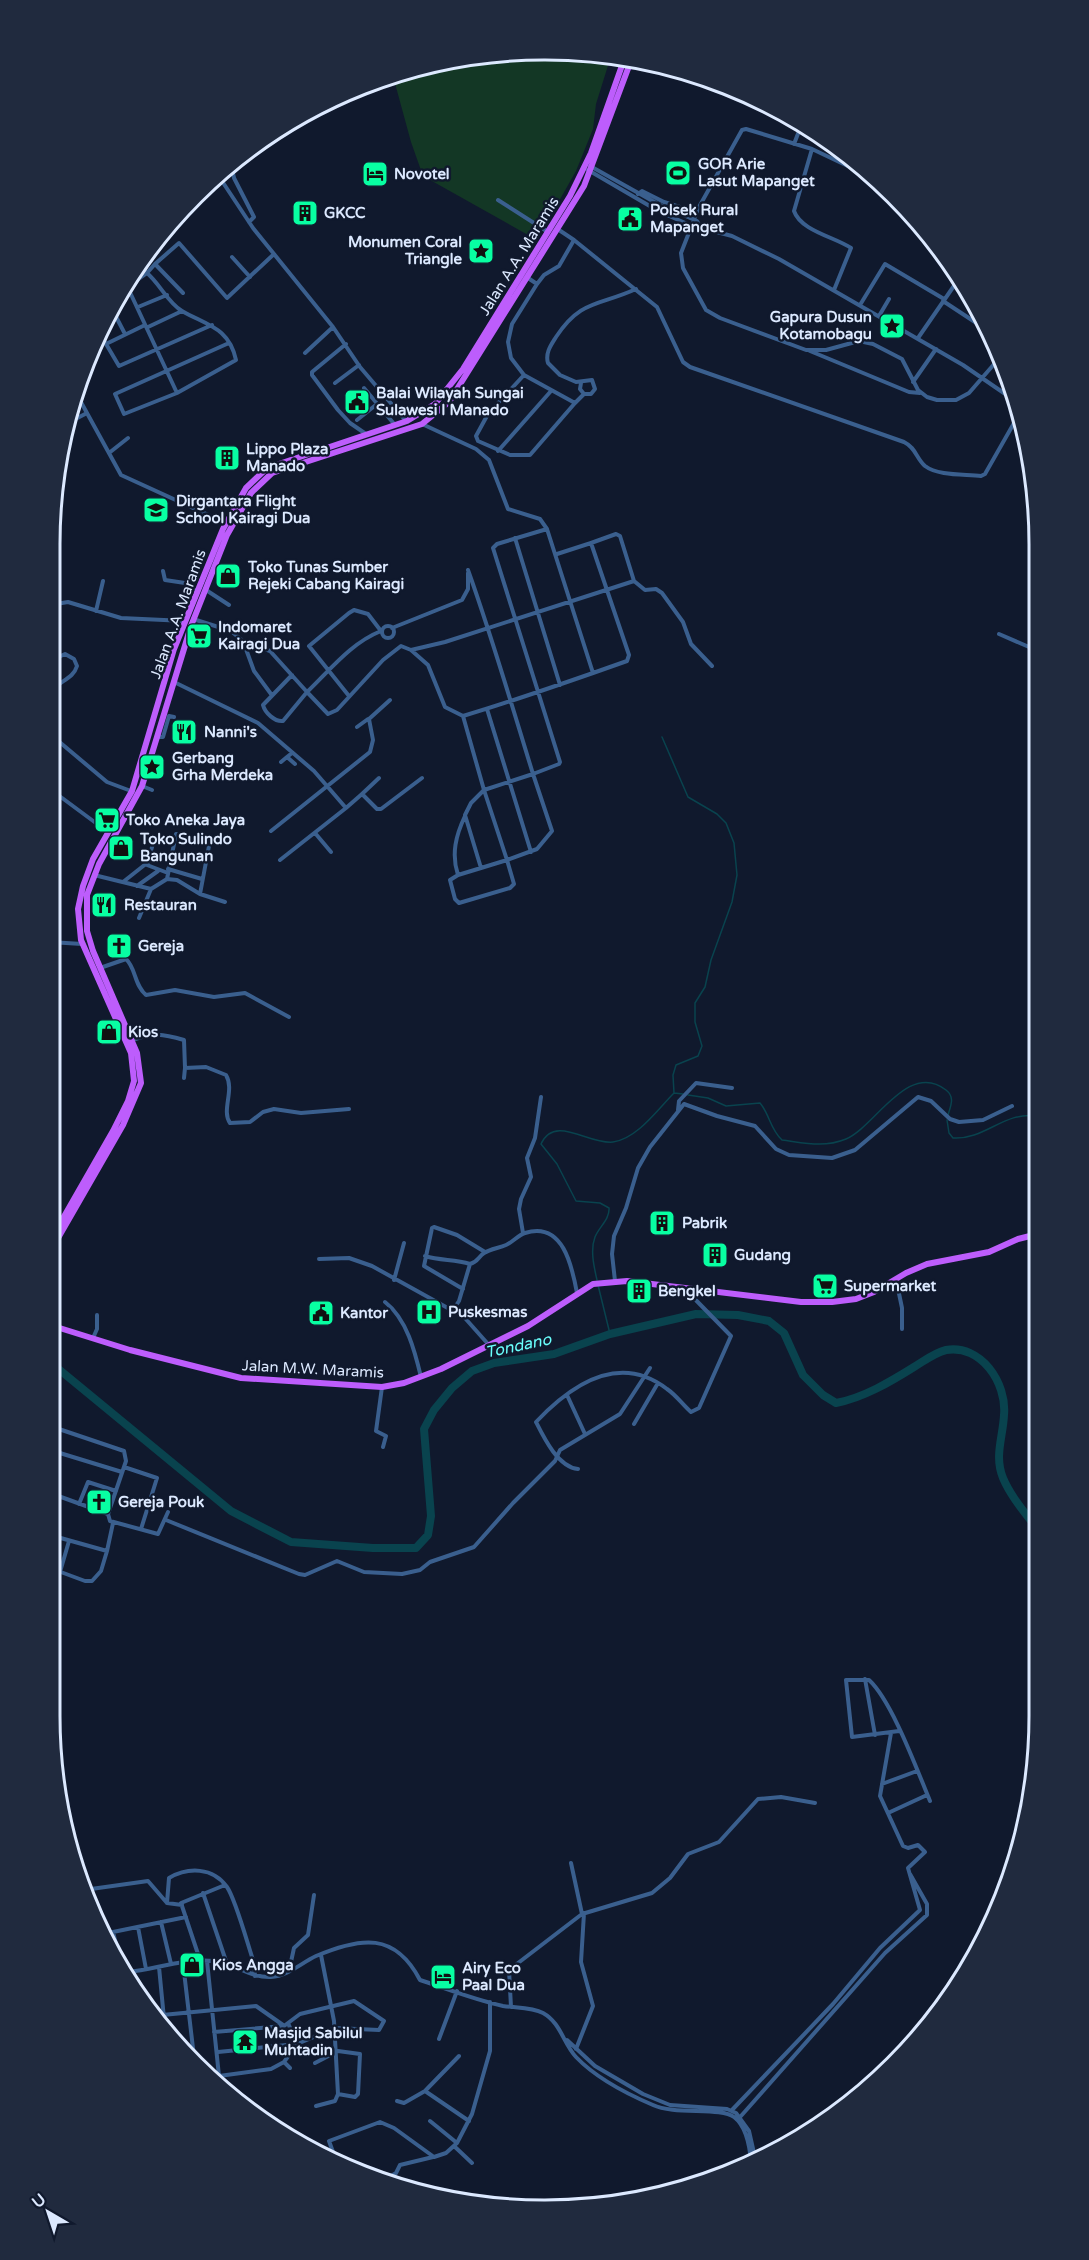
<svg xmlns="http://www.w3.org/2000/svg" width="1089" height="2260" viewBox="0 0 1089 2260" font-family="'Varela Round',sans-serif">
<rect width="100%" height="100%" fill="#10192d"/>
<path fill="#133725" d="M545 50 611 56 596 104 593 129 576 171 537 240 423 176 411 142 393 76 448 59Z"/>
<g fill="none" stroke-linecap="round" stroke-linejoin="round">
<path stroke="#09434e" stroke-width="1.5" d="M674 1093 683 1094
M688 1095 708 1098 726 1106 760 1103C770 1115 770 1129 782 1140 805 1143 824 1148 846 1139 875 1127 908 1060 946 1090 955 1097 951 1105 948 1115
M947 1120 949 1133 953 1138C985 1140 1004 1111 1037 1116
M597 1280C594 1267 590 1250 595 1237 599 1227 610 1219 609 1208L600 1203 576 1201 557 1164 541 1144C555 1114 589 1145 613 1142 637 1139 658 1109 674 1093L673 1075 676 1065 698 1056 702 1046 695 1022V1003L705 987 711 960 732 902 737 875 734 843 726 823 717 814 688 797 662 737
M598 1285 610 1334"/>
<path stroke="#09434e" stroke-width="8" d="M50 1362 231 1511 291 1542 373 1548H416L428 1535 431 1516 424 1429 434 1410 452 1388 472 1371 494 1363 554 1354 610 1334 696 1314 738 1315 769 1321 784 1333 803 1375 823 1395 836 1403C863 1398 890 1382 914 1367 924 1361 934 1353 946 1350 981 1344 1007 1383 1004 1415 1003 1437 994 1456 1003 1478 1011 1497 1026 1514 1039 1531"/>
<path stroke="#3a5f8e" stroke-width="4" d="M794 144 801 126
M812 149 794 211C801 231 835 237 851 248L834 290
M231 164 234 178 254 217 249 222
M590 166 658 204 697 221 699 225
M588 170 660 212 690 225 732 236 779 259 963 365 1014 400
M218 175 253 228 333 327 360 367 406 421
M873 178 812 149 746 129 742 130 699 207 681 253 683 268 706 310 720 318 806 350H826L859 341 873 344 902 359 918 390 927 397 937 400H956L969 393 1002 355
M638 194 642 191 664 202 686 209
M498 200 548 232
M559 230 574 240 559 266 544 275 537 284 512 324 508 342 511 358 524 375 575 403 584 394
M574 240 657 307 683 362 690 367 904 442C916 448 916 458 925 466 938 476 965 474 981 476L985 474 1018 416
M232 257 250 277
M137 264 147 273 155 264
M528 278 537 284
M128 288 177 393
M122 291 147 273C160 284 168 303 182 311 206 325 229 327 236 360L177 393 124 414 115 394 229 343
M183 293 155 264 179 243 227 298 274 254
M943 301 987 330
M860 305 885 264 944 299
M138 307 167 295
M112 309 125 334
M879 316 889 299
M148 327 182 311
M99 332 119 366 212 325
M918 338 958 280
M106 344 145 325
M346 344 312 372V375L338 410 350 423 366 434
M810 351 909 392 920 393
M305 353 333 327
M524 375 488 414 476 436 478 441 510 455H530L575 403
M913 382 936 349
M335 383 359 365
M581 383 580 389 584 394H591L595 389 592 380 576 382 560 375 548 363C545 353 551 345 556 337 581 299 599 306 636 289
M364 388 395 425
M76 393 121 475 226 523
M357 420 377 404
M66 424 87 413
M422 424 476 449 489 460 508 509 540 519 547 529
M498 451 551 391
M109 453 128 438
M515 538 560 685
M557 554 591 543 629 655 627 661 593 673
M163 571 165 580 185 583 197 591
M634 581 645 590 656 589 662 593 683 622 691 644 712 666
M206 590 229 605
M50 605 68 602 121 618 185 621
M96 611 103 581
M193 619 231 631 243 641 270 651 307 692 283 721C275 722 265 713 263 705L292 675
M382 632a6 6 0 1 1 12 0a6 6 0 1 1-12 0Z
M392 628 462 600 468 589V573
M999 634 1036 650
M243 641 254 671 271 694
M411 650 428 665 445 707 463 716C507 703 550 688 593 673L547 529 497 544 493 548 560 762 559 764 533 774C512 706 492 637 468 570
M174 682 258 723 314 771 346 808 362 794 377 809H381L422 778
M50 694C57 681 73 680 77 666L74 659 65 654 50 661
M349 696 309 646 349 613 354 610 368 614 381 631C351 643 331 669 307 692L328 714 337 710 383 660 401 646 411 650 445 642 634 581 620 536 616 534 591 543
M487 709 531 852
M357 727 368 719
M50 734 107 782 131 791
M157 737H163L169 716 174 717
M292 753 287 757 295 764
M281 762 287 757
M142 786 152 790
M50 789 108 832
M362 794 379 778
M465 816C456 835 451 854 458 875L481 868
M271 831 370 752 373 740 369 719 390 700
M315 833 331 852
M149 838 173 844
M154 840 147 865 168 873
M280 860 346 808
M168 869 202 879
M94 875 151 889
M458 875 450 880 455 899 459 903 510 888 514 884 507 860 481 868 465 815 471 803 484 790 507 860 537 849 552 831 533 774 484 790 463 716
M167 879 176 834 204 840 209 846 200 894
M123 882 147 863
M137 886 158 871
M139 918 151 889 167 879 177 880 200 894 225 902
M50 942 82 944
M100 968 126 959C136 968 134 985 146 995L175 990 214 997 245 993 289 1017
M133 1040C153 1032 163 1034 184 1040L185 1068 206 1067 226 1075C235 1090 221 1110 230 1123L250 1122 263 1112 274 1109 301 1113 349 1109
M184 1078 185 1068
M678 1110 679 1101 696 1083 732 1088
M523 1233 519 1209 521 1199 531 1177 527 1158 535 1138 541 1097
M425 1256C441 1261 454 1259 470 1264
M319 1259 349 1258 372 1266 464 1317 488 1344
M896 1279 902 1308V1329
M394 1280 404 1243
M615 1281 612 1254 614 1236 626 1208 638 1168 650 1147 684 1104 717 1116 755 1126 776 1149 789 1155 832 1158 855 1150 918 1097 931 1101 950 1119 959 1122 983 1120 1012 1106
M463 1289 424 1266 432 1228 434 1227 457 1235 485 1252
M385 1302C407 1319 415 1352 421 1377
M453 1310 459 1301 470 1264C478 1262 478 1257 484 1253 490 1249 499 1248 506 1245 513 1242 518 1235 525 1233 563 1221 572 1266 577 1293
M93 1338 97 1329V1315
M382 1387 376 1431 386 1436 383 1447
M567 1395 585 1434
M634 1424 658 1383
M50 1426 124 1451 126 1461 108 1514 110 1521 158 1534 168 1512
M50 1450 122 1472
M124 1467 157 1478 141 1529
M578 1469C558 1467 544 1438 536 1422 571 1385 619 1352 667 1389 676 1395 683 1405 691 1412L699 1408 731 1336 685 1289
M50 1493 108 1514
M79 1504 88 1482 116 1491
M166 1520 299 1574 305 1575 337 1561 364 1572 402 1574 420 1570 430 1562 474 1547 513 1503 555 1461 560 1450 620 1414 650 1368
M50 1535 107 1551 113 1523
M50 1568 85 1581H92L101 1571 107 1551
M60 1572 69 1541
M865 1679 875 1735
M899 1731 852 1737 846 1680H869C892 1701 917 1770 930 1801
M882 1784 917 1771
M888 1813 927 1795
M571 1863 582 1914
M84 1890 148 1881 167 1903 182 1905
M203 1893 227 1964
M167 1903 169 1878C188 1867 213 1867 227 1887 236 1900 248 1946 254 1963L255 1976
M161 1922 171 1964
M138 1927 146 1969
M107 1933 113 1932
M119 1956 113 1932 186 1917
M200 1960 181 1903 225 1885
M207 1961 219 2076H215
M183 1963 194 2057
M159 1967 165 2029
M289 1971 294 1948 308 1935 314 1895
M128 1972C156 1969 185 1958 214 1961 234 1963 250 1978 271 1977 288 1976 301 1963 316 1956 361 1937 395 1932 420 1980 447 1989 475 2000 503 2006 516 2008 532 2007 543 2013 561 2023 563 2043 576 2057 596 2078 627 2094 653 2105 674 2115 721 2107 734 2117 747 2127 750 2148 751 2163
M134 1972 135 1986
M511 2007 509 1970 582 1914 652 1893 670 1878 688 1854 719 1842 758 1799 781 1797 815 1803
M152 2016 256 2006 283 2025
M214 2032 284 2026 300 2014 354 2001 384 2021 379 2030 335 2028 297 2044 284 2062 271 2069 219 2076
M439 2039 457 1991
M567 2040 595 2066 643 2094 670 2105 727 2109 736 2113 749 2131 756 2162
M576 2049 593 2006 581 1962 584 1913
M218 2052 297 2044 288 2023
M284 2062 290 2068
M315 2063 338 2051 360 2054 358 2094 355 2097 338 2094
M425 2091 469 2121
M397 2101 404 2103 425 2091 459 2056
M316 2106 335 2101 338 2094 334 2021 321 1955
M732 2110 833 2004 880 1948 920 1910 908 1868 925 1852 918 1845 908 1848 903 1846 880 1796 891 1733
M741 2116 885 1953 927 1915V1904L910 1874
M430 2121 457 2143
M454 2146 472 2163
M784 2147V2143L792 2142
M337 2163 329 2141 380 2122 394 2128 434 2157 446 2153 457 2143 472 2114 490 2051V2002
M383 2181 396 2173 400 2165 433 2157"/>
<path stroke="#bd5dfc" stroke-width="6" d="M50 1241 113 1131 128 1101 134 1081 131 1053 81 940 78 909 83 886 93 859 132 791 174 649 223 529 246 488 267 468 407 421 435 404 463 369 570 196 591 153 625 57
M50 1252 123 1125 141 1083 137 1053 93 951 87 931V895L99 864 142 786 191 626 227 535 251 493 272 473 422 424 449 402 584 186 632 58
M50 1325 130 1350 241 1378 382 1387 404 1383 441 1369 528 1326 593 1284 627 1281 801 1302H832L856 1299 874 1292 906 1273 927 1264 989 1252 1018 1239 1038 1234"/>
</g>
<defs>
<g id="stadium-square" transform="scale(1.35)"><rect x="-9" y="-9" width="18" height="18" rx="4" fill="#08ffa2" stroke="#10192d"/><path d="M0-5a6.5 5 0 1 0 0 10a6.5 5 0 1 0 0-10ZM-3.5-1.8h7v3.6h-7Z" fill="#111"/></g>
<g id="hotel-square" transform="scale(1.35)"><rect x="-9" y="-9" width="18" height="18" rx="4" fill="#08ffa2" stroke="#10192d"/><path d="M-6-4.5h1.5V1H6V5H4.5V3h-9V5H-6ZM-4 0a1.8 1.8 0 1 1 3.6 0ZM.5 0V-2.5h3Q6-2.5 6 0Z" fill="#111"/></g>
<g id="building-square" transform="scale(1.35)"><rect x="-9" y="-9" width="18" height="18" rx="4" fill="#08ffa2" stroke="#10192d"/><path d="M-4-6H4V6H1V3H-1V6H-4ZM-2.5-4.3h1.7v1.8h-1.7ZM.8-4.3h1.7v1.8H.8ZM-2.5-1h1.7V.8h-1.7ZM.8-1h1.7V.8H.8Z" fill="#111"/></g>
<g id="civic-square" transform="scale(1.35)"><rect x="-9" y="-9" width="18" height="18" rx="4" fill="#08ffa2" stroke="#10192d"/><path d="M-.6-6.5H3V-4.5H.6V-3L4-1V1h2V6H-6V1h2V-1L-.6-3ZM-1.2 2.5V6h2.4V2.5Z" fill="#111"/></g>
<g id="sight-square" transform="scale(1.35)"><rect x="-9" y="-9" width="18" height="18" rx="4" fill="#08ffa2" stroke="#10192d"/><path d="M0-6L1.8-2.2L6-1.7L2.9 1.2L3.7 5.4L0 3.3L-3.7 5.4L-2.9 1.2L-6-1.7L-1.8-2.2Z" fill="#111"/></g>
<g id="school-square" transform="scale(1.35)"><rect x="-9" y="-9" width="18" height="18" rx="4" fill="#08ffa2" stroke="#10192d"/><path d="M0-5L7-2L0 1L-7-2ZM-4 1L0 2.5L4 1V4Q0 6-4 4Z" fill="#111"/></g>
<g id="shop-square" transform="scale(1.35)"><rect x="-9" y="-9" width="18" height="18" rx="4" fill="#08ffa2" stroke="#10192d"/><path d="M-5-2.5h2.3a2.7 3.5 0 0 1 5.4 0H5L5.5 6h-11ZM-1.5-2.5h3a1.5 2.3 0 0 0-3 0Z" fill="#111"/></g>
<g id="supermarket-square" transform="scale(1.35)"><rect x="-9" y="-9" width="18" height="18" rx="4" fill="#08ffa2" stroke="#10192d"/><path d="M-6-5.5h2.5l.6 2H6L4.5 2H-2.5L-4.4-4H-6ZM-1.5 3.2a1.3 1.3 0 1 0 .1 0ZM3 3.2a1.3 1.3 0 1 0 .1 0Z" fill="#111"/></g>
<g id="restaurant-square" transform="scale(1.35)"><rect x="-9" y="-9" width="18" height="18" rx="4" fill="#08ffa2" stroke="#10192d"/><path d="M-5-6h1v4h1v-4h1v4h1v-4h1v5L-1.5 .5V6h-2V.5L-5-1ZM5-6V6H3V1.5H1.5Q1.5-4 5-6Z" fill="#111"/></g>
<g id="church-square" transform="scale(1.35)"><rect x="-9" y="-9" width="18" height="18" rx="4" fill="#08ffa2" stroke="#10192d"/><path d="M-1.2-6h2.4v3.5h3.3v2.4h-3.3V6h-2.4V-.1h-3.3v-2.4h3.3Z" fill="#111"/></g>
<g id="hospital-square" transform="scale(1.35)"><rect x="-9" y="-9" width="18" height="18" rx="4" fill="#08ffa2" stroke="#10192d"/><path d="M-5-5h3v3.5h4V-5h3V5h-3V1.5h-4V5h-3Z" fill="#111"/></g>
<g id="temple-square" transform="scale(1.35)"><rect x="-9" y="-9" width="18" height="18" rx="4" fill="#08ffa2" stroke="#10192d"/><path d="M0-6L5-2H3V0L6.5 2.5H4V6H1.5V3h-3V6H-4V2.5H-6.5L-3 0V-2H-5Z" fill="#111"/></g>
</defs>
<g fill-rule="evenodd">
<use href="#stadium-square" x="678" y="173"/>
<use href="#hotel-square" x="375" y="174"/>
<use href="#building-square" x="305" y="213"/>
<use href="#civic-square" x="630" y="219"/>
<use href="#sight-square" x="481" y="251"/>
<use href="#sight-square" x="892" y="326"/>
<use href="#civic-square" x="357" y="402"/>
<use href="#building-square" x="227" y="458"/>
<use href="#school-square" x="156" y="510"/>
<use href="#shop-square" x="228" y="576"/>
<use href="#supermarket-square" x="199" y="636"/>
<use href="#restaurant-square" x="184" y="732"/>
<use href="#sight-square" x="152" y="767"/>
<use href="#supermarket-square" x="107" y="820"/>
<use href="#shop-square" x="121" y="848"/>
<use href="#restaurant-square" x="104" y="905"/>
<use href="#church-square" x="119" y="946"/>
<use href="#shop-square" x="109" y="1032"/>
<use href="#building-square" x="662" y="1223"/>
<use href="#building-square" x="715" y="1255"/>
<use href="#supermarket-square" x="825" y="1286"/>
<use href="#building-square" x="639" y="1291"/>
<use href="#hospital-square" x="429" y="1312"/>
<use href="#civic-square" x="321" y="1313"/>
<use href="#church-square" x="99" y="1502"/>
<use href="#shop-square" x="192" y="1965"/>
<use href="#hotel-square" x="443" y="1977"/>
<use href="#temple-square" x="245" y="2042"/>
</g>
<g text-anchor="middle" stroke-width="5" stroke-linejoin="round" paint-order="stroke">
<g font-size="15" font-weight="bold" fill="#dce9ff" stroke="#10192d" text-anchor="start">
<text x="698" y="169">GOR Arie<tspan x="698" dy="17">Lasut Mapanget</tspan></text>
<text x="394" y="179">Novotel</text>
<text x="650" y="215">Polsek Rural<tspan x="650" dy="17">Mapanget</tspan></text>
<text x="324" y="218">GKCC</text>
<text x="462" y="247" text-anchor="end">Monumen Coral<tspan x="462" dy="17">Triangle</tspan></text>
<text x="872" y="322" text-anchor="end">Gapura Dusun<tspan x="872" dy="17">Kotamobagu</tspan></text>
<text x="376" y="398">Balai Wilayah Sungai<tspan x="376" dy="17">Sulawesi I Manado</tspan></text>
<text x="246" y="454">Lippo Plaza<tspan x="246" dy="17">Manado</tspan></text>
<text x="176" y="506">Dirgantara Flight<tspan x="176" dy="17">School Kairagi Dua</tspan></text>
<text x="248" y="572">Toko Tunas Sumber<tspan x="248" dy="17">Rejeki Cabang Kairagi</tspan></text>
<text x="218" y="632">Indomaret<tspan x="218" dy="17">Kairagi Dua</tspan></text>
<text x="204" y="737">Nanni's</text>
<text x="172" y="763">Gerbang<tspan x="172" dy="17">Grha Merdeka</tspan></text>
<text x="126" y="825">Toko Aneka Jaya</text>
<text x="140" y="844">Toko Sulindo<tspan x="140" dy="17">Bangunan</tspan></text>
<text x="124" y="910">Restauran</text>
<text x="138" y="951">Gereja</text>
<text x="128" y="1037">Kios</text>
<text x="682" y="1228">Pabrik</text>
<text x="734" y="1260">Gudang</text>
<text x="844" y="1291">Supermarket</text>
<text x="658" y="1296">Bengkel</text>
<text x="448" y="1317">Puskesmas</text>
<text x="340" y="1318">Kantor</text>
<text x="118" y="1507">Gereja Pouk</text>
<text x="212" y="1970">Kios Angga</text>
<text x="462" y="1973">Airy Eco<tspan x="462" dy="17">Paal Dua</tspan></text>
<text x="264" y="2038">Masjid Sabilul<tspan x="264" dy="17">Muhtadin</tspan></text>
</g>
<g font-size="15" fill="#dce9ff" stroke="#10192d">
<text transform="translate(519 256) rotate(-58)" y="5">Jalan A.A. Maramis</text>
<text transform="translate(178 614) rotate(-70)" y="5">Jalan A.A. Maramis</text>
<text transform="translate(313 1369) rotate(3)" y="5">Jalan M.W. Maramis</text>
</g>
<g font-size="16" font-style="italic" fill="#6afffd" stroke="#10192d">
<text transform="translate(518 1345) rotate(-12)" y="6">Tondano</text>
</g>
</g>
<path d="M0 0H1089V2260H0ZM544 60H545A484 484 0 0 1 1029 544V1716A484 484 0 0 1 545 2200H544A484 484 0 0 1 60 1716V544A484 484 0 0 1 544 60Z" fill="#202a3e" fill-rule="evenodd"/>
<path fill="none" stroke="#dce9ff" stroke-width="3" d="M544 60H545A484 484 0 0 1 1029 544V1716A484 484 0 0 1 545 2200H544A484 484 0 0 1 60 1716V544A484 484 0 0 1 544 60Z"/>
<g transform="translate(48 2212) rotate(321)" stroke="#10192d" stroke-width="4.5" paint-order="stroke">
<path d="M0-4.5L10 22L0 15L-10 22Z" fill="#dce9ff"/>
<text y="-9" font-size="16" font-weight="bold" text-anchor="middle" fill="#dce9ff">U</text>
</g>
</svg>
